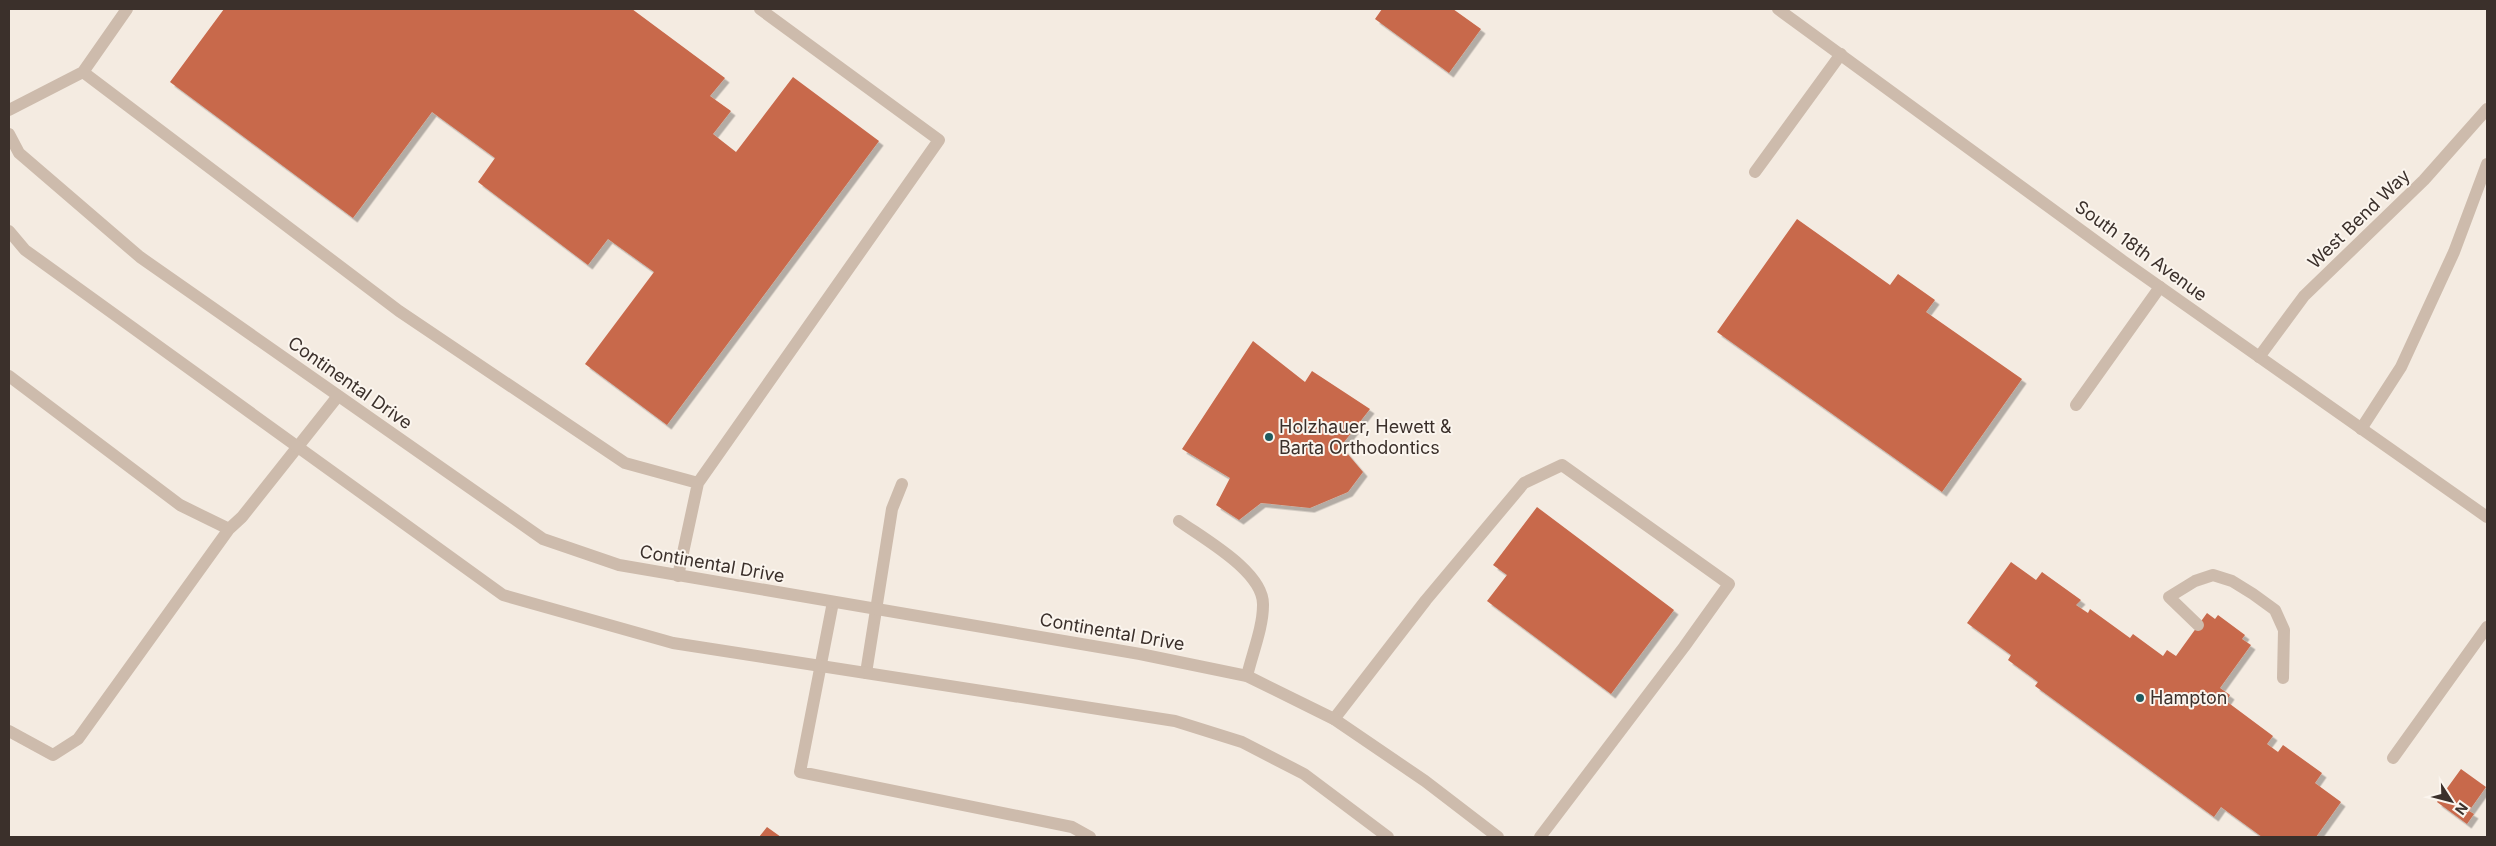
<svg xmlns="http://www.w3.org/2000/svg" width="2496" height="846" viewBox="0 0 2496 846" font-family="Inter,sans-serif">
<defs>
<filter id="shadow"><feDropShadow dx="4.5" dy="4.5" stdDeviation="0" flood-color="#0004"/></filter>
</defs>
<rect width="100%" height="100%" fill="#f4ebe1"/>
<path fill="#c8694b" filter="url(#shadow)" d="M224 9H632L725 78 710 96 731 111 713 134 736 152 793 77 879 141 667 425 585 364 654 272 608 239 588 265 478 182 495 158 432 112 353 218 170 82Z
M1382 9H1453L1481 29 1449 73 1375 19Z
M1797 219 1890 285 1898 274 1935 300 1926 312 2022 379 1942 492 1717 332Z
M1253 341 1305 382 1312 371 1370 409 1341 446 1363 472 1348 492 1310 508 1261 503 1239 520 1216 505 1230 478 1182 449Z
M1537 507 1674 610 1611 694 1487 601 1507 575 1493 565Z
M2011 562 2036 580 2042 572 2081 600 2076 605 2088 613 2090 609 2130 638 2133 634 2163 656 2167 650 2176 656 2207 613 2215 619 2218 615 2245 635 2242 639 2251 645 2220 688 2230 695 2226 701 2273 736 2267 744 2278 752 2283 745 2322 773 2315 783 2341 802 2316 837H2262L2221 807 2214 817 2035 686 2038 682 2008 660 2011 655 1967 623Z
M2461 769 2486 787 2469 811 2474 814 2467 824 2437 802Z
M767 827 781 837H759Z"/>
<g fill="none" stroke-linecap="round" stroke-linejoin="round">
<path stroke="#cdbbac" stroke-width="12" d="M83 72 399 311 625 463 698 483
M9 110 83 72 127 9
M1755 172 1841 54
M2259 357 2304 296 2424 180 2487 109
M9 376 180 505 229 529 242 517 338 396
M2076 405 2160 287
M2361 429 2401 367 2454 252 2487 164
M1179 521C1204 539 1264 572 1263 605 1263 628 1252 654 1247 676
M678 576 698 483 939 140 760 9
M833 602 800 772 1072 827 1090 837
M2198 625 2169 597 2195 581 2213 575 2232 581 2253 594 2275 610 2284 630 2283 678
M866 673 892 509 902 484
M1334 719 1426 600 1524 483 1562 465 1729 584 1684 647 1540 837
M9 731 53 755 78 739 229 529
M2393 758 2487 627"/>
<path stroke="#cdbbac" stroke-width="12" d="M1778 9 2123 261 2487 517
M9 134 19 153 140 257 543 539 619 565 1140 654 1247 676 1334 719 1425 781 1498 837
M9 231 25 250 503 595 673 643 1175 721 1242 742 1304 774 1388 837"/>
</g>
<g fill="#1f5a5e" stroke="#fbf5ee" stroke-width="2">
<circle cx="1269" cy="437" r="5"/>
<circle cx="2140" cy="698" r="5"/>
</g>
<g text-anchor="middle" stroke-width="4" stroke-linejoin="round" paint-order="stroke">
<g font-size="18" fill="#3b302b" stroke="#fbf5ee">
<text transform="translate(2359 219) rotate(-44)" y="6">West Bend Way</text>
<text transform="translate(2141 251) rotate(36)" y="6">South 18th Avenue</text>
<text transform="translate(350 383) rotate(35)" y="6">Continental Drive</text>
<text transform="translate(712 564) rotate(10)" y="6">Continental Drive</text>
<text transform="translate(1112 632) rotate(10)" y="6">Continental Drive</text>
</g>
<g font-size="18" fill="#3b302b" stroke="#fbf5ee" text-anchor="start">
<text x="1279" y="433">Holzhauer, Hewett &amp;<tspan x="1279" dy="21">Barta Orthodontics</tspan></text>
<text x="2150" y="704">Hampton</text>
</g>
</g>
<rect width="2496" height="846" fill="none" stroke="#3b302b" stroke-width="20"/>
<g transform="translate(2451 801) rotate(126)" stroke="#fbf5ee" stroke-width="4" paint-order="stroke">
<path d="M0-4L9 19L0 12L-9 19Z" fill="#3b302b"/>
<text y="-8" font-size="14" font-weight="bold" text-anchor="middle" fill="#3b302b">N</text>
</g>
</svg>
